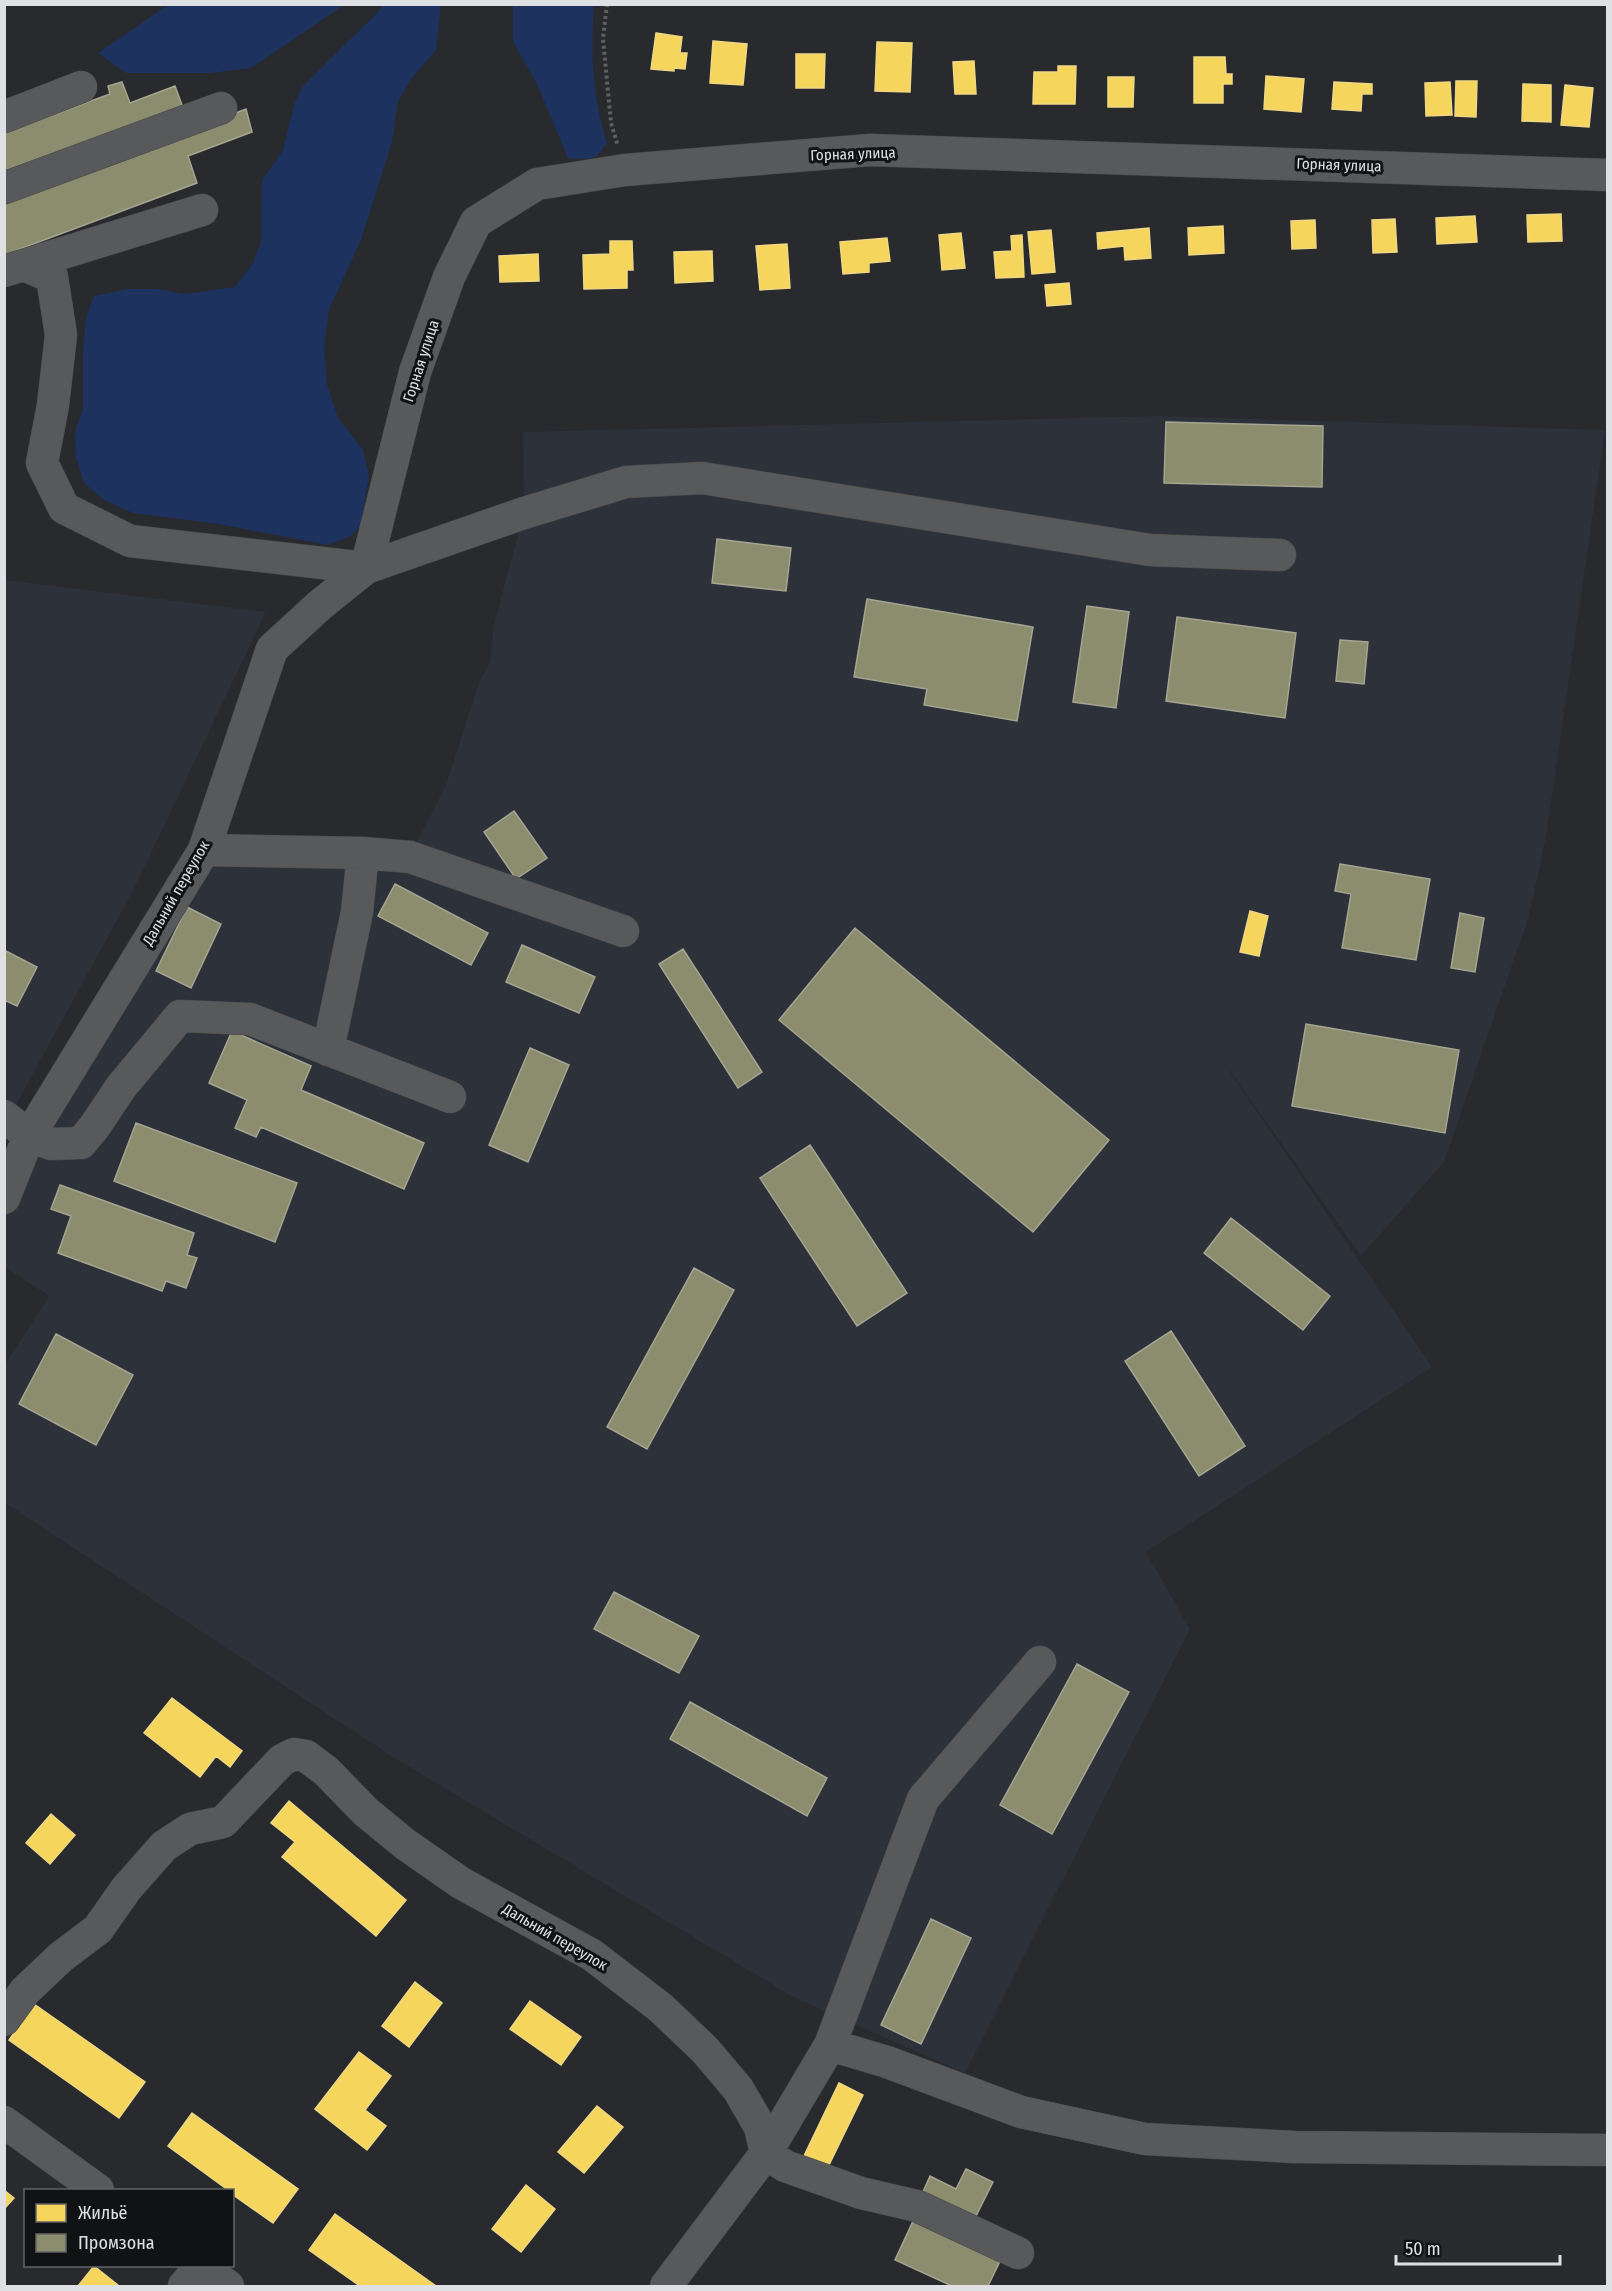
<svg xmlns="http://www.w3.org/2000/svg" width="1612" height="2291" viewBox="0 0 1612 2291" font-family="'Fira Sans Condensed',sans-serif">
<rect width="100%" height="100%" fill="#282a2d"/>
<path fill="#2c313a" d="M1158 416 1605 430 1546 837 1529 916 1444 1162 1361 1256 1215 1050 1432 1367 1146 1552 1190 1629 965 2073 795 1998 393 1757 5 1503 4 1366 49 1296 5 1267V1189L204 850 410 856 446 785 480 680 490 662 494 624 524 513 523 432Z
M5 580 266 612 133 891 5 1125Z"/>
<path fill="#1d325f" d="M168 5V4L344 5 251 68 211 73H126L98 53Z
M382 5H441L436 50 412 78 398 101 392 142 361 240 329 310 324 346 327 384 338 418 363 450 369 476 361 525 351 536 328 545 219 524 133 513 104 500 84 483 76 457 75 432 83 409V352L86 318 94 296 127 289H158L185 294 235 287 253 263 261 242 262 180 283 150 294 104 303 86 380 10Z
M513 5H594C590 50 593 100 607 143L596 157 585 159 568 158 536 82 513 42Z"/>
<path fill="#f6d55c" stroke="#efd884" stroke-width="1.5" d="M656 33 682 37 680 53H687L685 69 674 68V71L651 69Z
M713 41 747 44 743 85 710 83Z
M877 42 912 43 910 92 875 91Z
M796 54H825L824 88H796Z
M1194 57H1225L1226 74H1232V84H1223V103H1194Z
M974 61 976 94H955L953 62Z
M1058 66H1076L1075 104H1033L1034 72H1058Z
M1266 76 1304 79 1301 112 1264 109Z
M1108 77H1134L1133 107H1108Z
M1456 81H1477L1476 117 1455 116Z
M1334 82 1372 84V94H1362L1361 111 1332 109Z
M1450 82 1452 115 1426 116 1425 83Z
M1523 84 1551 85V122L1522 121Z
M1565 85 1593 88 1589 127 1561 125Z
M1561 214 1562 241 1528 242 1527 215Z
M1475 216 1477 242 1437 244 1436 218Z
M1395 219 1397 252 1373 253 1372 220Z
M1315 220 1316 248 1292 249 1291 221Z
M1223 226 1224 253 1189 255 1188 228Z
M1149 228 1151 258 1125 260 1124 246 1098 249 1097 233Z
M1051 230 1055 272 1032 274 1028 232Z
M961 233 965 268 942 270 939 235Z
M1022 235 1024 277 996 278 994 252 1012 251 1011 236Z
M887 238 890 261 869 263V272L843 274 840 242Z
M610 241H632L633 270H627V288L584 289 583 255 610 254Z
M787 244 790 288 760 290 756 246Z
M712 251 713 281 675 283 674 252Z
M538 254 539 281 500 282 499 256Z
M1069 283 1071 304 1047 306 1045 285Z
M1250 911 1268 916 1259 956 1240 952Z
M172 1698 242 1751 230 1767 216 1756 200 1777 144 1733Z
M289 1801 406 1900 376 1936 282 1857 295 1842 271 1823Z
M51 1814 75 1835 50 1864 26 1843Z
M415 1982 442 2003 409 2047 382 2026Z
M530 2001 581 2037 561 2065 510 2029Z
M34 2004 145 2082 119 2118 9 2040Z
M359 2052 391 2076 365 2110 386 2126 367 2150 315 2109Z
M839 2083 863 2095 828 2167 804 2156Z
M597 2106 623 2127 584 2173 558 2152Z
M192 2113 298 2189 273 2223 232 2194V2190H228L168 2146Z
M526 2185 555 2209 521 2252 492 2229Z
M4 2190 14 2198 4 2209Z
M335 2214 436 2286H360L309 2250Z
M94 2266 118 2285 116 2286H78Z"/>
<path fill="#8c8c6e" stroke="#a5a591" stroke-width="1.5" d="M122 82 130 103 175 86 185 113 4 179V133L110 94 108 86Z
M246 109 252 132 188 156 197 183 4 255V200Z
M1166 422 1323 426 1322 487 1164 483Z
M717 539 791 548 786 591 712 583Z
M867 599 1033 627 1017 721 924 705 927 689 854 677Z
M1087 606 1129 612 1116 708 1073 702Z
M1177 617 1296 633 1285 718 1166 701Z
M1340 640 1368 642 1364 684 1336 681Z
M514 811 547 858 516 879 484 832Z
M1340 864 1430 879 1416 960 1342 948 1351 894 1335 891Z
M395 884 488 933 471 965 378 916Z
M187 907 221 924 191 988 156 971Z
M1460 913 1484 918 1475 972 1451 968Z
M855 928 1109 1140 1033 1232 779 1020Z
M522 945 595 977 579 1013 506 982Z
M683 949 762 1072 738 1088 659 964Z
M4 950 37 967 17 1006 4 1000Z
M1306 1024 1459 1050 1445 1133 1292 1106Z
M232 1031 311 1066 301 1090 424 1143 404 1189 261 1127 256 1137 235 1128 247 1100 209 1083Z
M530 1048 569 1065 528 1162 489 1145Z
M136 1123 297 1183 275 1242 114 1181Z
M810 1145 907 1293 857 1326 760 1178Z
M60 1185 194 1233 187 1255 197 1258 186 1288 166 1281 162 1291 58 1253 71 1216 51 1209Z
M1231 1218 1330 1296 1303 1330 1204 1253Z
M694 1268 734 1290 647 1449 607 1427Z
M1171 1331 1245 1446 1199 1476 1125 1361Z
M56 1334 133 1375 96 1445 19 1404Z
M614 1592 699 1636 679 1673 594 1629Z
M1077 1664 1129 1692 1052 1834 1000 1805Z
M690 1702 827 1778 807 1816 670 1739Z
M931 1919 971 1938 921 2044 881 2025Z
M966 2169 993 2182 974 2220 922 2194 930 2176 956 2189Z
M914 2219 1001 2259 988 2286H952L895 2260Z"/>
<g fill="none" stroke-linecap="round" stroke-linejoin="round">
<g stroke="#47484a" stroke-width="33">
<path id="minor" d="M4 117 81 87
M4 188 221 108
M24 265 202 210
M4 271 24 265 52 277 61 335 53 405 42 463 64 508 130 541 366 568 524 513 626 482 702 478 1150 550 1280 555
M366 568 415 372 449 277 476 222 537 184 625 170 870 150 1608 175
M204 850 363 853 410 857 623 931
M328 1050 357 912 363 853
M4 1116 29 1136 51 1144 81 1143 95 1126 121 1087 180 1016 250 1019 450 1097
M4 1198 29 1136 204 850 272 649 320 605 366 568
M4 2020 25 1991 61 1957 98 1929 126 1889 164 1846 190 1829 223 1822 282 1760 294 1754 306 1756 326 1771 366 1812 405 1844 461 1883 592 1955 661 2008 705 2050 738 2089 760 2127 766 2153 785 2166 861 2193 917 2206 1018 2253
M830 2045 923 1799 1040 1662
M4 2122 98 2190
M184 2286 201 2266 228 2286
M666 2286 766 2153 830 2045 887 2062 1021 2112 1145 2139 1295 2147 1608 2150"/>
</g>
<path stroke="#5e6062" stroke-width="4" stroke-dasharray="3 3" stroke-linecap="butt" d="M607 4 603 39 611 123 618 146"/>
<use href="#minor" stroke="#58595a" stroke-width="32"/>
</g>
<g text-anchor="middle" stroke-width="6" stroke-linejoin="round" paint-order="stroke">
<g font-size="15" fill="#dee0e3" stroke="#111214">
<text transform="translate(853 154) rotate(-2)" y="5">Горная улица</text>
<text transform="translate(1339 165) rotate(2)" y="5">Горная улица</text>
<text transform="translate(421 361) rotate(-72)" y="5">Горная улица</text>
<text transform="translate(176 893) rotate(-60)" y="5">Дальний переулок</text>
<text transform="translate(555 1937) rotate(30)" y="5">Дальний переулок</text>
</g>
</g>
<rect width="1612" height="2291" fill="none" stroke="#dee0e3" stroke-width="12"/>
<rect x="24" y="2189" width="210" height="78" fill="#111214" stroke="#636467" stroke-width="1.5"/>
<rect x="36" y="2204" width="30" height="18" fill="#f6d55c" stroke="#636467" stroke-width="1.5"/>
<text x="78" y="2219" font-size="18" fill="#dee0e3">Жильё</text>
<rect x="36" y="2234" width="30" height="18" fill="#8c8c6e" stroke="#636467" stroke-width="1.5"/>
<text x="78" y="2249" font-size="18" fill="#dee0e3">Промзона</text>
<path d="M1396 2255v9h164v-9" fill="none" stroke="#dee0e3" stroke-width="3"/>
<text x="1405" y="2255" font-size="18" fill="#dee0e3" stroke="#111214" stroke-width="4.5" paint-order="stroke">50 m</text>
</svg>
